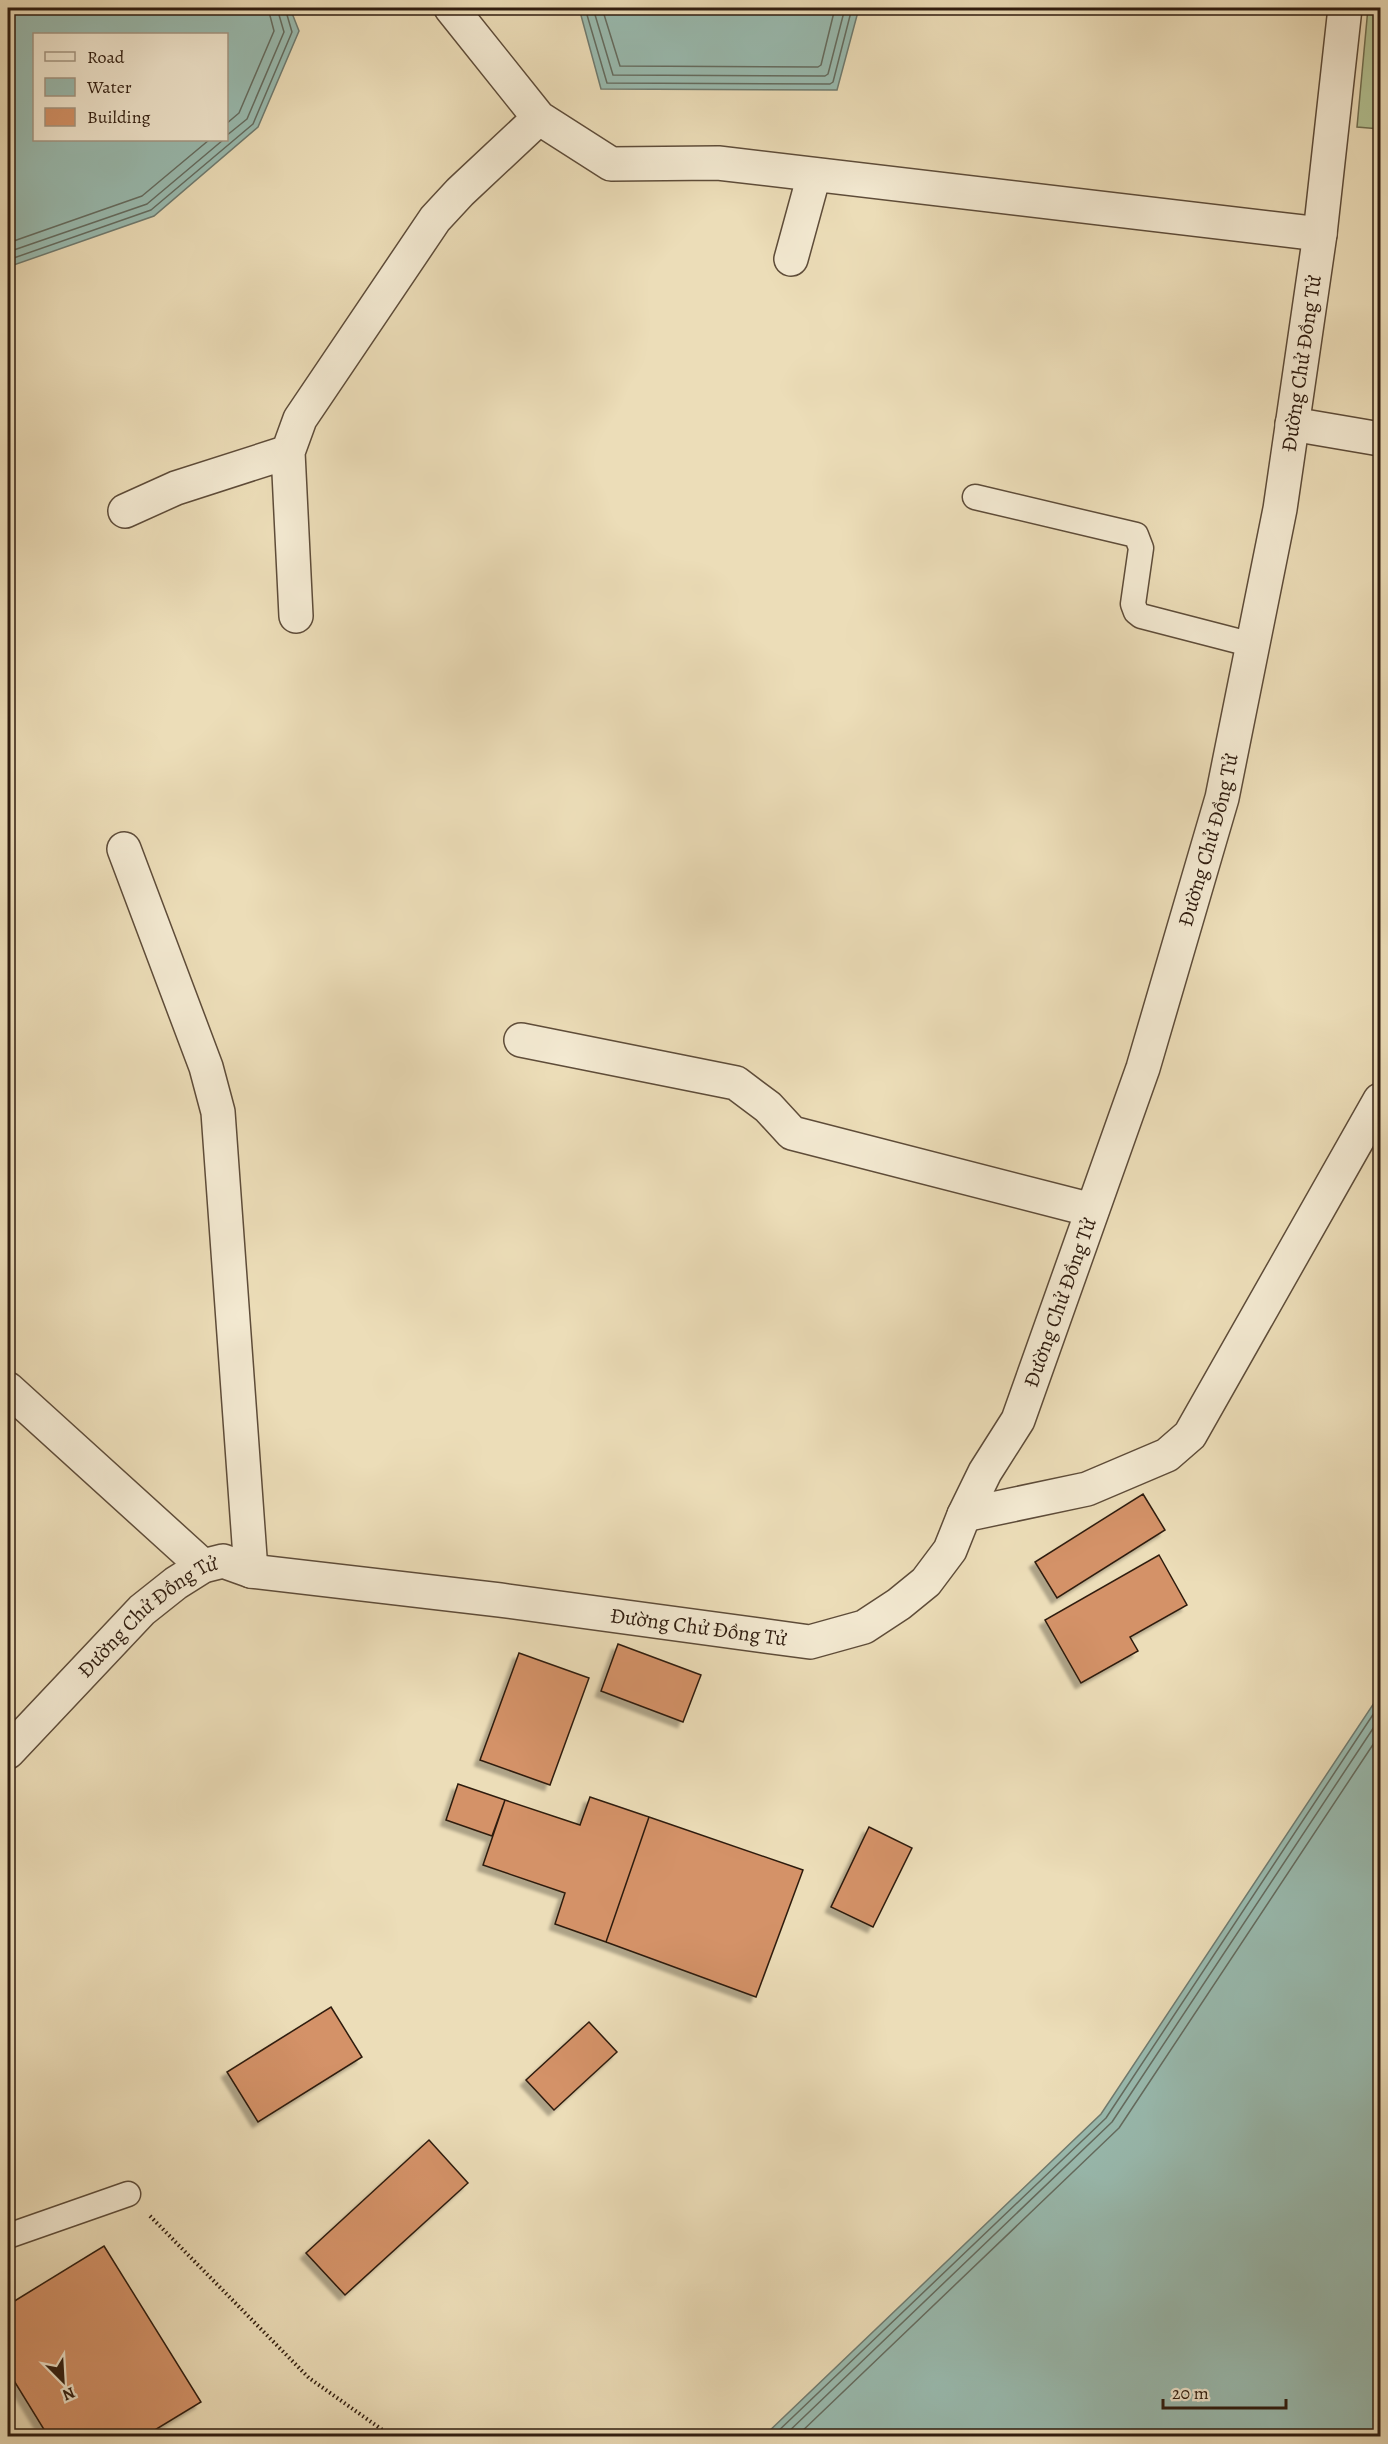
<svg xmlns="http://www.w3.org/2000/svg" width="1388" height="2444" viewBox="0 0 1388 2444" font-family="Alegreya,serif">
<defs>
<filter id="shadow"><feDropShadow dx="-5.5" dy="5.5" stdDeviation="1.5" flood-color="#0004"/></filter>
</defs>
<rect width="100%" height="100%" fill="#ecddb8"/>
<filter id="stains"><feTurbulence type="fractalNoise" baseFrequency=".00333" numOctaves="4"/><feColorMatrix values="0 0 0 0 .2 0 0 0 0 .09 0 0 0 0 .02 0 0 0 .5 -.17"/></filter>
<radialGradient id="worn" r=".72"><stop offset=".6" stop-color="#630" stop-opacity="0"/><stop offset="1" stop-color="#630" stop-opacity=".3"/></radialGradient>
<path fill="#b3c293" stroke="#716f51" stroke-width="1.5" d="M1368 8H1380V129L1357 127Z"/>
<path fill="#99bbb0" stroke="#6f7b70" stroke-width="1.5" fill-rule="evenodd" d="M8 8H290L299 31 258 127 154 216 8 267ZM34 34H226V140H34Z
M579 8H859L837 90 601 89Z
M1380 1694V2436H764L1101 2114Z"/>
<g fill="none" stroke-linecap="round" stroke-linejoin="round">
<path stroke="#646c60" stroke-width="1.5" d="M585 8 607 83 830 84 833 82 852 8
M593 8 613 75 825 76 828 74 845 8
M602 8 620 66 818 67 821 65 835 8
M226 124 239 113 274 31 268 8
M226 136 247 119 284 32 277 8
M8 243 142 196 209 140
M8 252 147 204 223 140
M8 260 151 210 253 124 292 32 285 8
M773 2436 1106 2118 1380 1704
M784 2436 1112 2122 1380 1718
M797 2436 1119 2128 1380 1734"/>
</g>
<path fill="#d49267" stroke="#2f1c0f" stroke-width="1.5" filter="url(#shadow)" d="M1143 1494 1165 1530 1057 1598 1035 1562Z
M1159 1555 1187 1605 1130 1637 1138 1651 1081 1683 1045 1620Z
M618 1644 701 1675 683 1722 601 1691Z
M519 1653 589 1678 550 1785 480 1760Z
M458 1784 505 1800 492 1836 446 1820Z
M590 1797 649 1817 606 1942 555 1924 565 1893 483 1865 505 1800 580 1825Z
M649 1817 803 1870 756 1997 606 1942Z
M869 1827 912 1848 873 1927 831 1907Z
M331 2007 362 2057 258 2122 227 2072Z
M589 2022 617 2052 554 2110 526 2080Z
M429 2140 468 2183 345 2295 306 2253Z
M104 2246 201 2402 145 2436H48L8 2371V2305Z"/>
<g fill="none" stroke-linecap="round" stroke-linejoin="round">
<g stroke="#5e4c39" stroke-width="27">
<path id="service" d="M975 497 1136 535 1141 548 1133 604 1136 612 1141 616 1253 645
M8 2236 128 2194"/>
</g>
<g stroke="#5e4c39" stroke-width="36">
<path id="minor" d="M451 8 539 118 611 164 718 163 1320 234
M791 259 814 175
M1292 424 1380 439
M125 511 176 488 288 452
M296 616 288 452 300 419 435 219 460 192 539 118
M124 849 206 1067 218 1112 251 1571
M521 1040 736 1083 768 1107 792 1133 1092 1210
M8 1389 203 1566
M964 1515 1087 1489 1167 1455 1190 1435 1380 1100"/>
</g>
<g stroke="#5e4c39" stroke-width="36">
<g id="tertiary">
<path id="s1" d="M8 1752 142 1610 176 1583 203 1566 223 1561 251 1571 500 1600 810 1642 864 1627 899 1604 926 1582 950 1550 964 1515 985 1472 1018 1420 1143 1068 1222 798 1280 509 1320 234 1345 8"/>
</g>
</g>
<path stroke="#2f1c0f" stroke-width="4" stroke-dasharray="1.5 3" stroke-linecap="butt" d="M150 2216 309 2378 391 2436"/>
<use href="#service" stroke="#f3e9d1" stroke-width="24"/>
<use href="#minor" stroke="#f3e9d1" stroke-width="33"/>
<use href="#tertiary" stroke="#f3e9d1" stroke-width="33"/>
</g>
<g text-anchor="middle" stroke-width="4.5" stroke-linejoin="round" paint-order="stroke">
<g font-size="21" fill="#2f1c0f" stroke="#f3e9d1">
<text dy="7" stroke="none"><textPath href="#s1" startOffset="2301">Đường Chử Đồng Tử</textPath></text>
<text dy="7" stroke="none"><textPath href="#s1" startOffset="1815">Đường Chử Đồng Tử</textPath></text>
<text dy="7" stroke="none"><textPath href="#s1" startOffset="1329">Đường Chử Đồng Tử</textPath></text>
<text dy="7" stroke="none"><textPath href="#s1" startOffset="196">Đường Chử Đồng Tử</textPath></text>
<text dy="7" stroke="none"><textPath href="#s1" startOffset="772">Đường Chử Đồng Tử</textPath></text>
</g>
</g>
<rect width="1388" height="2444" fill="none" stroke="#ecddb8" stroke-width="30"/>
<rect x="9" y="9" width="1370" height="2426" fill="none" stroke="#2f1c0f" stroke-width="3"/>
<rect x="15" y="15" width="1358" height="2414" fill="none" stroke="#2f1c0f" stroke-width="1.5"/>
<rect x="33" y="33" width="195" height="108" fill="#f3e9d1" stroke="#a59783" stroke-width="1.5"/>
<rect x="45" y="52" width="30" height="9" fill="#f3e9d1" stroke="#a59783" stroke-width="1.5"/>
<text x="87" y="63" font-size="18" fill="#2f1c0f">Road</text>
<rect x="45" y="78" width="30" height="18" fill="#99bbb0" stroke="#a59783" stroke-width="1.5"/>
<text x="87" y="93" font-size="18" fill="#2f1c0f">Water</text>
<rect x="45" y="108" width="30" height="18" fill="#d49267" stroke="#a59783" stroke-width="1.5"/>
<text x="87" y="123" font-size="18" fill="#2f1c0f">Building</text>
<g transform="translate(63 2381) rotate(156)" stroke="#f3e9d1" stroke-width="4.5" paint-order="stroke">
<path d="M0-4.5L10 22L0 15L-10 22Z" fill="#2f1c0f"/>
<text y="-9" font-size="16" font-weight="bold" text-anchor="middle" fill="#2f1c0f">N</text>
</g>
<path d="M1163 2399v9h123v-9" fill="none" stroke="#2f1c0f" stroke-width="3"/>
<text x="1172" y="2399" font-size="18" fill="#2f1c0f" stroke="#f3e9d1" stroke-width="4.5" paint-order="stroke">20 m</text>
<rect width="100%" height="100%" filter="url(#stains)"/>
<rect width="100%" height="100%" fill="url(#worn)"/>
</svg>
